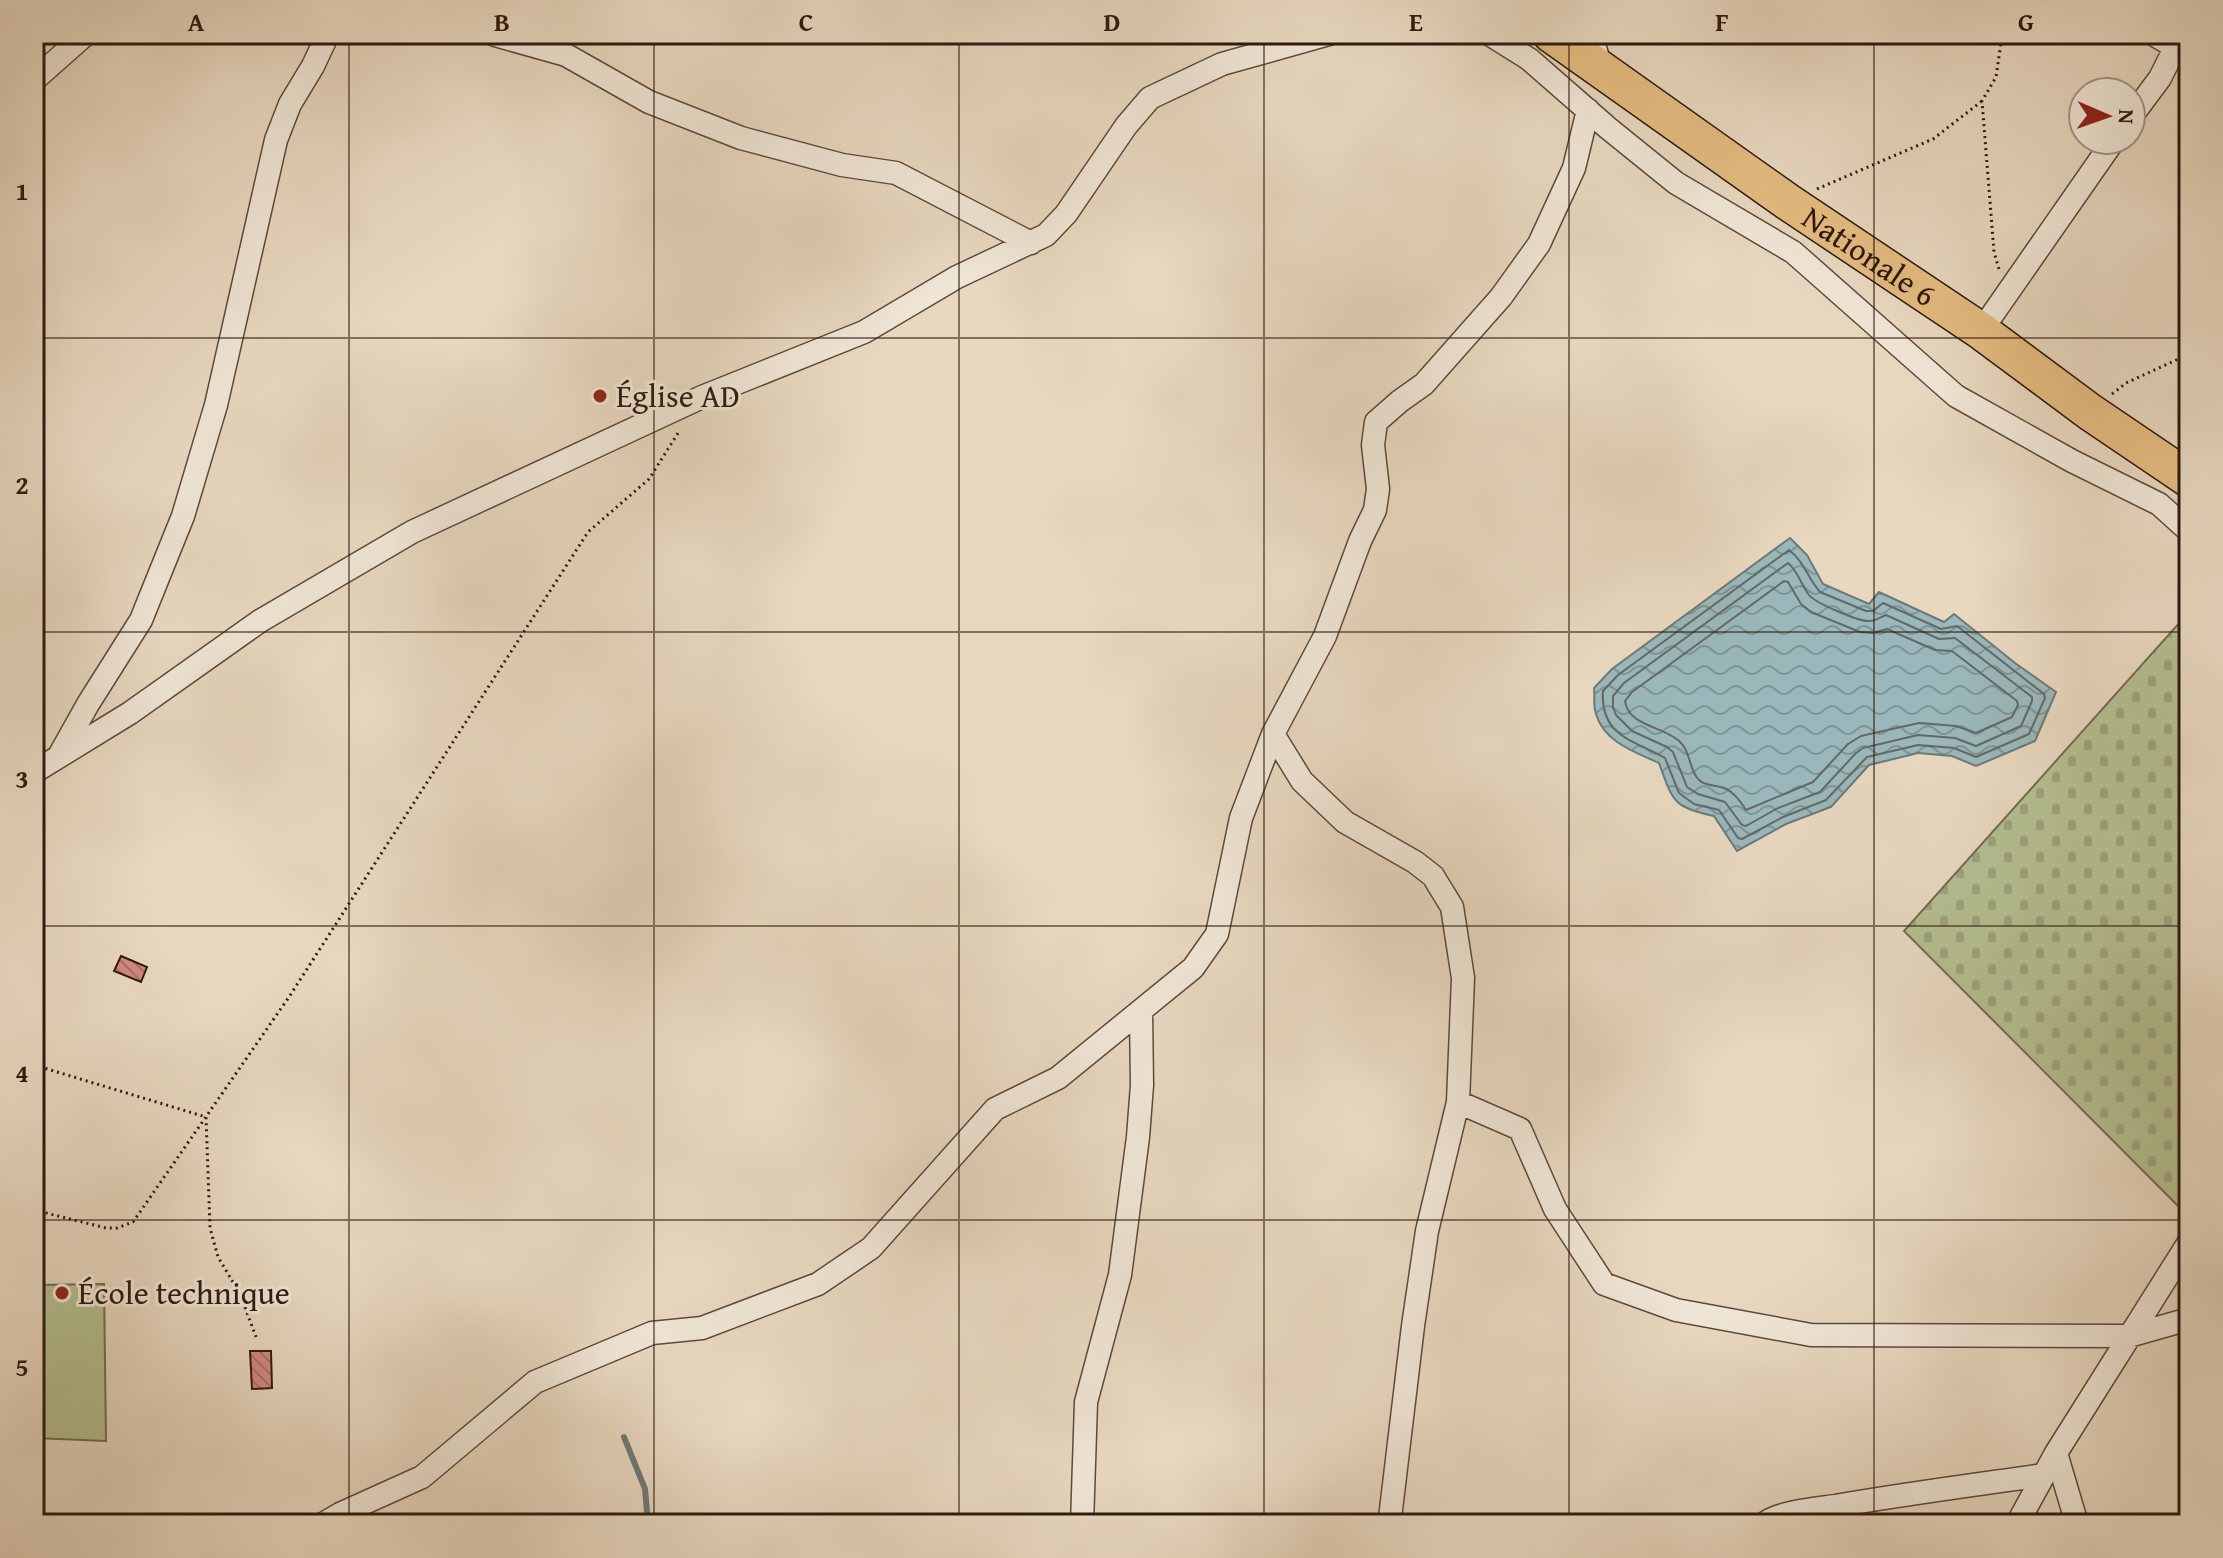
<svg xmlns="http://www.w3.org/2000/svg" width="2223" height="1558" viewBox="0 0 2223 1558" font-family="'Gentium Book Plus',serif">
<defs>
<pattern id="cemetery-stones" width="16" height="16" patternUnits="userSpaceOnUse" patternTransform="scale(2)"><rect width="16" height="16" fill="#b5bf92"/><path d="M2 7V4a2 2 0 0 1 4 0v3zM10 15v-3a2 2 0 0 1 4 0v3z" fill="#9ca47d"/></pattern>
<pattern id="water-waves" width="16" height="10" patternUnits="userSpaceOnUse" patternTransform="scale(2)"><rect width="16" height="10" fill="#9ab8bb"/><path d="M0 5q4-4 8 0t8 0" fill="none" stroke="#7e9596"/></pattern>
<pattern id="building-back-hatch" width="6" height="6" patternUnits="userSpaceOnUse" patternTransform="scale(2)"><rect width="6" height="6" fill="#d38981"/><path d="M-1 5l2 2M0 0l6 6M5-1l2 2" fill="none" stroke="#ac6f68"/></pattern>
</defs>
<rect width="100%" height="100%" fill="#e8d8c0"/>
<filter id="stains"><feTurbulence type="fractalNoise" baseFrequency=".0025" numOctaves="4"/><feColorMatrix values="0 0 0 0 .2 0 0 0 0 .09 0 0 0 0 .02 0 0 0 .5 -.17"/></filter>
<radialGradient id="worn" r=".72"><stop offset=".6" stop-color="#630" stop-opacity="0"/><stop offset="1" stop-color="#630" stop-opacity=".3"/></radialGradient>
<path fill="url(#cemetery-stones)" stroke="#716c50" stroke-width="2" d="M2189 612V1217L1904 931Z"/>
<path fill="#b5bf92" stroke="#716c50" stroke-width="2" d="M104 1284 106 1441 34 1438V1285Z"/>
<path fill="url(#water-waves)" stroke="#6e7976" stroke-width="2" d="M1790 538 1807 555 1823 584 1869 604 1879 592 1944 622 1954 614 2015 663 2056 692 2035 741 1976 766 1952 756 1918 753 1869 765 1831 807 1786 824 1737 851 1714 816C1672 807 1673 801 1659 763 1635 752 1604 742 1596 714 1593 706 1595 696 1594 688L1612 669Z"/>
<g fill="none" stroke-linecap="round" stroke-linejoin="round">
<path stroke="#646965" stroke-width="2" d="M1789 550C1804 561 1808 579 1820 592L1866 611H1873L1883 603 1941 629 1957 626 2044 694 2045 698 2029 734 1976 757 1954 748 1918 745 1867 757 1826 800 1783 817 1742 839 1738 838 1719 810 1694 804 1679 793 1665 758C1633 740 1600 736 1603 691L1618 675Z
M1788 563C1798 571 1801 585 1809 595 1815 603 1858 621 1868 621 1875 622 1880 617 1886 615L1939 639 1955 638 2032 697V701L2021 726 1976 746 1955 738 1918 735 1863 748 1856 753 1820 792 1778 808 1746 826 1742 825 1725 802 1698 794 1687 787 1673 752 1667 747 1632 731 1616 715 1613 707V696L1624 683Z
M1784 581 1788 582 1801 604 1811 612 1860 632 1873 633 1887 629 1935 650 1952 651 2017 701 2018 705 2012 717 1976 733 1956 726 1919 723 1861 736 1848 744 1813 782 1746 810C1740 801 1734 792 1724 788 1716 785 1705 786 1699 780 1689 771 1691 751 1679 741 1663 726 1628 726 1625 701L1632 692Z"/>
<path stroke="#6e7976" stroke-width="6" d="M624 1437 645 1489 648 1524"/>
</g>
<path fill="url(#building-back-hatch)" stroke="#2d1a0f" stroke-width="2" d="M121 956 147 967 141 982 114 971Z
M250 1351H271L272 1388 252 1389Z"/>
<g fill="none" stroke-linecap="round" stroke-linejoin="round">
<g stroke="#5c4a3b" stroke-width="25">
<path id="street" d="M1489 34 1529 59 1608 128 1676 183 1793 252 1956 396 2072 461 2159 504 2189 531
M1591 34 1601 68
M2153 34 2175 47
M495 35 566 55 649 102 741 138 842 165 896 173 1031 243
M34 80 86 34
M2131 117 2160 78 2182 34
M1981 331 2114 140
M1273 734 1302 781 1345 822 1415 862 1433 876 1452 907 1463 978 1458 1102 1427 1231 1413 1326 1390 1518 1387 1524
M60 754 88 704 141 620 183 516 216 405 276 140 290 104 313 66 328 34
M34 772 130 713 260 621 412 532 702 397 864 332 957 277 1046 235 1066 214 1126 126 1150 98 1222 64 1329 34
M1458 1102 1520 1129 1555 1209 1604 1284 1676 1310 1811 1335 2129 1336 2189 1319
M2056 1453 2077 1524
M323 1524 340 1514 422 1477 535 1382 652 1333 702 1328 818 1284 871 1248 995 1109 1058 1078 1193 968 1217 934 1241 818 1273 734 1325 636 1360 541 1375 510 1378 489 1373 445 1376 422 1400 401 1424 384 1501 297 1539 244 1574 168 1588 110
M1082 1524 1086 1402 1120 1275 1138 1137 1142 1085 1141 1011
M1764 1524C1778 1512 1815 1509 1835 1506 1904 1494 1973 1485 2043 1475
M2017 1524 2056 1453 2189 1242"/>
</g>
<g stroke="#2d1a0f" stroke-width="39">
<g id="primary">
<path id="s1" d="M1551 34 1788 202 1981 331 2090 412 2189 479"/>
</g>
</g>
<path stroke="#2d1a0f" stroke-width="3" stroke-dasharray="2 4" stroke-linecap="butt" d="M1817 189 1933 139 1982 101
M1999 269 1994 252 1982 101 1996 77 2001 43 1999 34
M2112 394 2126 383 2183 357 2189 350
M34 1065 206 1117 210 1228 218 1257 240 1294 256 1337
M34 1210 106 1228H117L133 1222 289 997 588 532 649 479 680 430"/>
<use href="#street" stroke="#f0e6d6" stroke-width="22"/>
<use href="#primary" stroke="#e4bc80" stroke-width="36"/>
</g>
<path fill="none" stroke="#2d1a0f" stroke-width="2" stroke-opacity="0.55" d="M349 34V1524M654 34V1524M959 34V1524M1264 34V1524M1569 34V1524M1874 34V1524M34 338H2189M34 632H2189M34 926H2189M34 1220H2189"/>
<g fill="#8f2418" stroke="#f0e6d6" stroke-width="3">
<circle cx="600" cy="396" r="8"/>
<circle cx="62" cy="1293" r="8"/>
</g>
<g text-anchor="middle" stroke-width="6" stroke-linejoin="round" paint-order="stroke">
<g font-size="32" fill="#2d1a0f" stroke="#f0e6d6">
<text dy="11" stroke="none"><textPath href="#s1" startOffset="388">Nationale 6</textPath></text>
</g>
<g font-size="32" fill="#2d1a0f" stroke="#f0e6d6" text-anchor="start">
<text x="616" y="407">Église AD</text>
<text x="78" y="1304">École technique</text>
</g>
</g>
<rect width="2223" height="1558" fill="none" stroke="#e8d8c0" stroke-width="88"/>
<g transform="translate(2107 116) rotate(92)"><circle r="38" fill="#f0e6d6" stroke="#a29486" stroke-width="2"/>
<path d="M0-6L14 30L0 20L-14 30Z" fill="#8f2418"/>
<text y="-12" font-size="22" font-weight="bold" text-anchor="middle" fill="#2d1a0f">N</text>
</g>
<rect x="44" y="44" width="2135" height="1470" fill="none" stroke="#2d1a0f" stroke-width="3"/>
<g font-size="26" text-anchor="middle" font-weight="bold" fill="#2d1a0f">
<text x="196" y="31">A</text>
<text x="502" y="31">B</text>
<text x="806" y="31">C</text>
<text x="1112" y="31">D</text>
<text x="1416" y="31">E</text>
<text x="1722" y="31">F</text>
<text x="2026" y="31">G</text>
<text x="22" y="200">1</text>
<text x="22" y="494">2</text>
<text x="22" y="788">3</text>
<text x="22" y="1082">4</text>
<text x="22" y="1376">5</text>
</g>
<rect width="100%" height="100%" filter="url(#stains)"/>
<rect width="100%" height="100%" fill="url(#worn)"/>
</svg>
